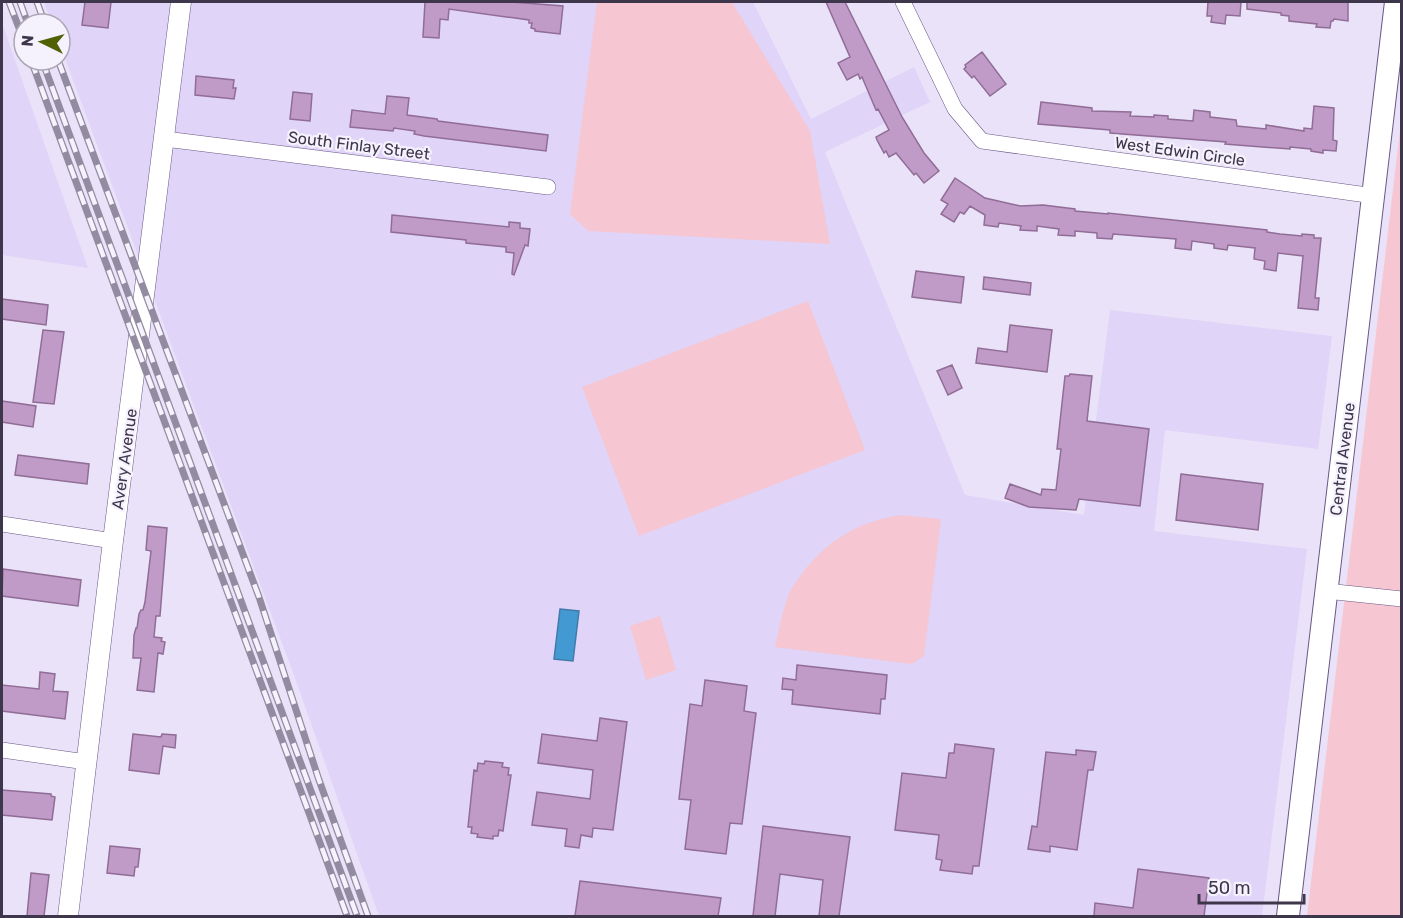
<svg xmlns="http://www.w3.org/2000/svg" width="1403" height="918" viewBox="0 0 1403 918" font-family="Rubik,sans-serif">
<rect width="100%" height="100%" fill="#eae2f8"/>
<path fill="#e0d4f8" d="M44 2H753L811 119 914 67 930 102 825 152 965 495 1084 515 1110 310 1332 336 1318 449 1165 430 1154 531 1307 549 1262 916H379L295 678 60 45V24H52Z
M2 23 88 268 2 255Z"/>
<path fill="#f6c6d3" d="M597 2H732L810 131 830 244 588 231 570 214Z
M1401 122V916H1307Z
M808 301 865 450 639 536 582 387Z
M901 515 941 519 924 656 912 664 775 647C779 630 782 611 789 594 791 587 797 581 801 575 828 539 858 522 901 515Z
M660 616 676 670 646 680 630 626Z"/>
<path fill="#4399d2" stroke="#427baa" stroke-width="1.5" d="M560 609 579 611 573 661 554 659Z"/>
<path fill="#c09bc7" stroke="#906d96" stroke-width="1.5" d="M85 2H111L108 28 82 25Z
M425 2H512L563 6 560 34 535 31V29L531 28 532 23H529V20L449 9 448 20 440 19 439 38 423 37Z
M826 2H845L902 117 924 153 939 171 924 183 916 173 914 175 896 153 889 157 886 151 884 153 877 140 876 137 889 130 878 109 876 110 862 77 860 79 858 74 847 80 838 63 850 57Z
M1208 2H1241L1240 16 1226 15 1225 24 1211 22 1212 16H1207Z
M1247 2H1348V21L1334 19 1333 21H1331L1330 28 1316 27 1317 24 1289 21V16L1281 15V13L1247 9Z
M982 52 1006 84 990 96 974 76 972 78 964 69 966 67 965 65Z
M196 76 234 80 233 88H236L234 99 195 95Z
M293 92 312 94 310 121 290 119Z
M387 96 409 98 407 115 437 119 438 121 548 135 546 151 424 136 414 134 415 131 394 128 393 131 350 127 352 110 385 114Z
M1041 102 1092 108V111L1131 112 1130 116 1154 117V115L1168 116V119L1193 121 1194 110 1210 112V117L1236 120 1237 126 1266 129V125L1304 131V128L1312 129 1314 106 1334 108 1333 140 1337 141 1336 151 1323 150V153L1311 151V149L1290 147V149L1237 145 1225 144 1226 142 1110 133V130L1038 124Z
M955 178 985 198 1020 206 1043 205 1075 209V211L1108 214V213L1267 230V232L1280 234 1302 236V234L1314 235V238H1321L1315 298H1319L1318 310 1298 308 1303 256 1278 253 1276 271 1264 269 1265 261 1254 259 1255 248 1228 245 1227 250 1214 248V244L1192 241 1191 250 1175 248 1176 239 1113 234 1112 239 1097 238V233L1075 231V236L1058 235 1059 229 1037 226V231L1020 230 1021 226 999 223 998 227 984 225 985 215 970 206 964 214 960 212 954 222 941 214 948 204 941 200Z
M392 215 509 227V222L520 223V228L530 229 528 246 525 245 514 275 512 274 514 253 506 252V247L466 243V240L391 232Z
M916 271 964 277 961 303 912 297Z
M984 277 1031 283 1030 295 983 289Z
M2 299 48 305 46 325 2 319Z
M1010 325 1052 330 1047 372 976 363 978 348 1007 352Z
M43 330 64 332 54 404 33 402Z
M952 365 962 388 948 395 937 371Z
M1070 374 1092 376 1087 421 1149 429 1140 506 1079 499 1076 510 1029 507 1005 498 1010 484 1041 495 1042 489 1056 490 1061 449H1057L1065 376H1069Z
M2 401 36 406 33 427 2 422Z
M18 455 89 464 87 484 15 475Z
M1181 474 1263 484 1258 530 1176 520Z
M148 526 167 528 160 616H156L154 637 162 638 161 641 165 642 163 654 158 653 154 692 137 690 141 658H133L134 635 136 628H137L139 614 141 610H143L145 602 151 551 146 550Z
M3 569 81 580 78 606 2 596Z
M797 665 887 675 885 699H881L880 714 792 704 793 690 782 689 783 678 796 680Z
M40 672 55 674 53 691 68 692 65 719 2 711V685L39 689Z
M705 680 747 686 744 711 756 713 742 824 730 823 726 854 685 849 691 800 679 799 690 704 702 706Z
M600 718 627 722 613 830 593 828 592 837 581 835 579 848 565 846 567 829 532 825 537 792 590 799 593 770 538 763 542 734 597 741Z
M133 734 161 737 162 734 176 735 175 748 163 746 159 774 129 770Z
M955 744 994 749 979 866H973L972 874 940 870 942 860 936 859 939 835 895 830 902 773 946 778 949 753H954Z
M1076 750 1096 752 1093 770H1088L1077 850 1050 846V852L1028 849 1032 826 1037 827 1046 752 1076 755Z
M485 761 503 763 502 767 509 768 508 775H511L503 831 499 830 498 836H493V839L477 837 478 834 471 833 472 827H468L474 770 477 771 478 763 484 764Z
M2 790 51 794V796L55 797 52 820 2 815Z
M763 826 850 837 839 916H819L823 880 780 874 775 916H753Z
M110 846 140 849 138 867H135L134 876 107 873Z
M1138 869 1209 878 1204 916H1094L1095 903 1133 908Z
M31 873 49 875 44 916H27Z
M580 881 721 898 718 916H575Z"/>
<g fill="none" stroke-linecap="round" stroke-linejoin="round">
<g stroke="#695886" stroke-width="16">
<path id="minor" d="M903 2 955 109 982 141 1374 196
M165 139 548 187
M2 524 113 541
M1326 591 1402 599
M2 750 86 762"/>
</g>
<g stroke="#695886" stroke-width="21">
<path id="tertiary" d="M68 916 113 541 181 2"/>
</g>
<g stroke="#695886" stroke-width="24">
<path id="secondary" d="M1288 916 1396 2"/>
</g>
<use href="#minor" stroke="#fff" stroke-width="15"/>
<use href="#tertiary" stroke="#fff" stroke-width="20"/>
<use href="#secondary" stroke="#fff" stroke-width="22"/>
<g stroke="#938ba0" stroke-width="7">
<path id="rail" d="M9 2 24 41
M20 2 28 24
M37 2 45 24
M31 60 347 916
M42 60 357 916
M58 60 259 597 319 780 368 916"/>
</g>
<use href="#rail" stroke="#f5f2fd" stroke-width="4.5" stroke-dasharray="14" stroke-linecap="butt"/>
</g>
<g text-anchor="middle" stroke-width="4.5" stroke-linejoin="round" paint-order="stroke">
<g font-size="16" fill="#3e364b" stroke="#f5f2fd">
<text transform="translate(359 145) rotate(7)" y="6">South Finlay Street</text>
<text transform="translate(1180 151) rotate(8)" y="6">West Edwin Circle</text>
<text transform="translate(124 459) rotate(-82)" y="6">Avery Avenue</text>
<text transform="translate(1342 459) rotate(-83)" y="6">Central Avenue</text>
</g>
</g>
<rect width="1403" height="918" fill="none" stroke="#3e364b" stroke-width="6"/>
<g transform="translate(42 42) rotate(275)"><circle r="28" fill="#f5f2fd" stroke="#aca7b6" stroke-width="1.5"/>
<path d="M0-4.5L10 22L0 15L-10 22Z" fill="#506105"/>
<text y="-9" font-size="16" font-weight="bold" text-anchor="middle" fill="#3e364b">N</text>
</g>
<path d="M1199 894v9h105v-9" fill="none" stroke="#3e364b" stroke-width="3"/>
<text x="1208" y="894" font-size="18" fill="#3e364b" stroke="#f5f2fd" stroke-width="4.5" paint-order="stroke">50 m</text>
</svg>
